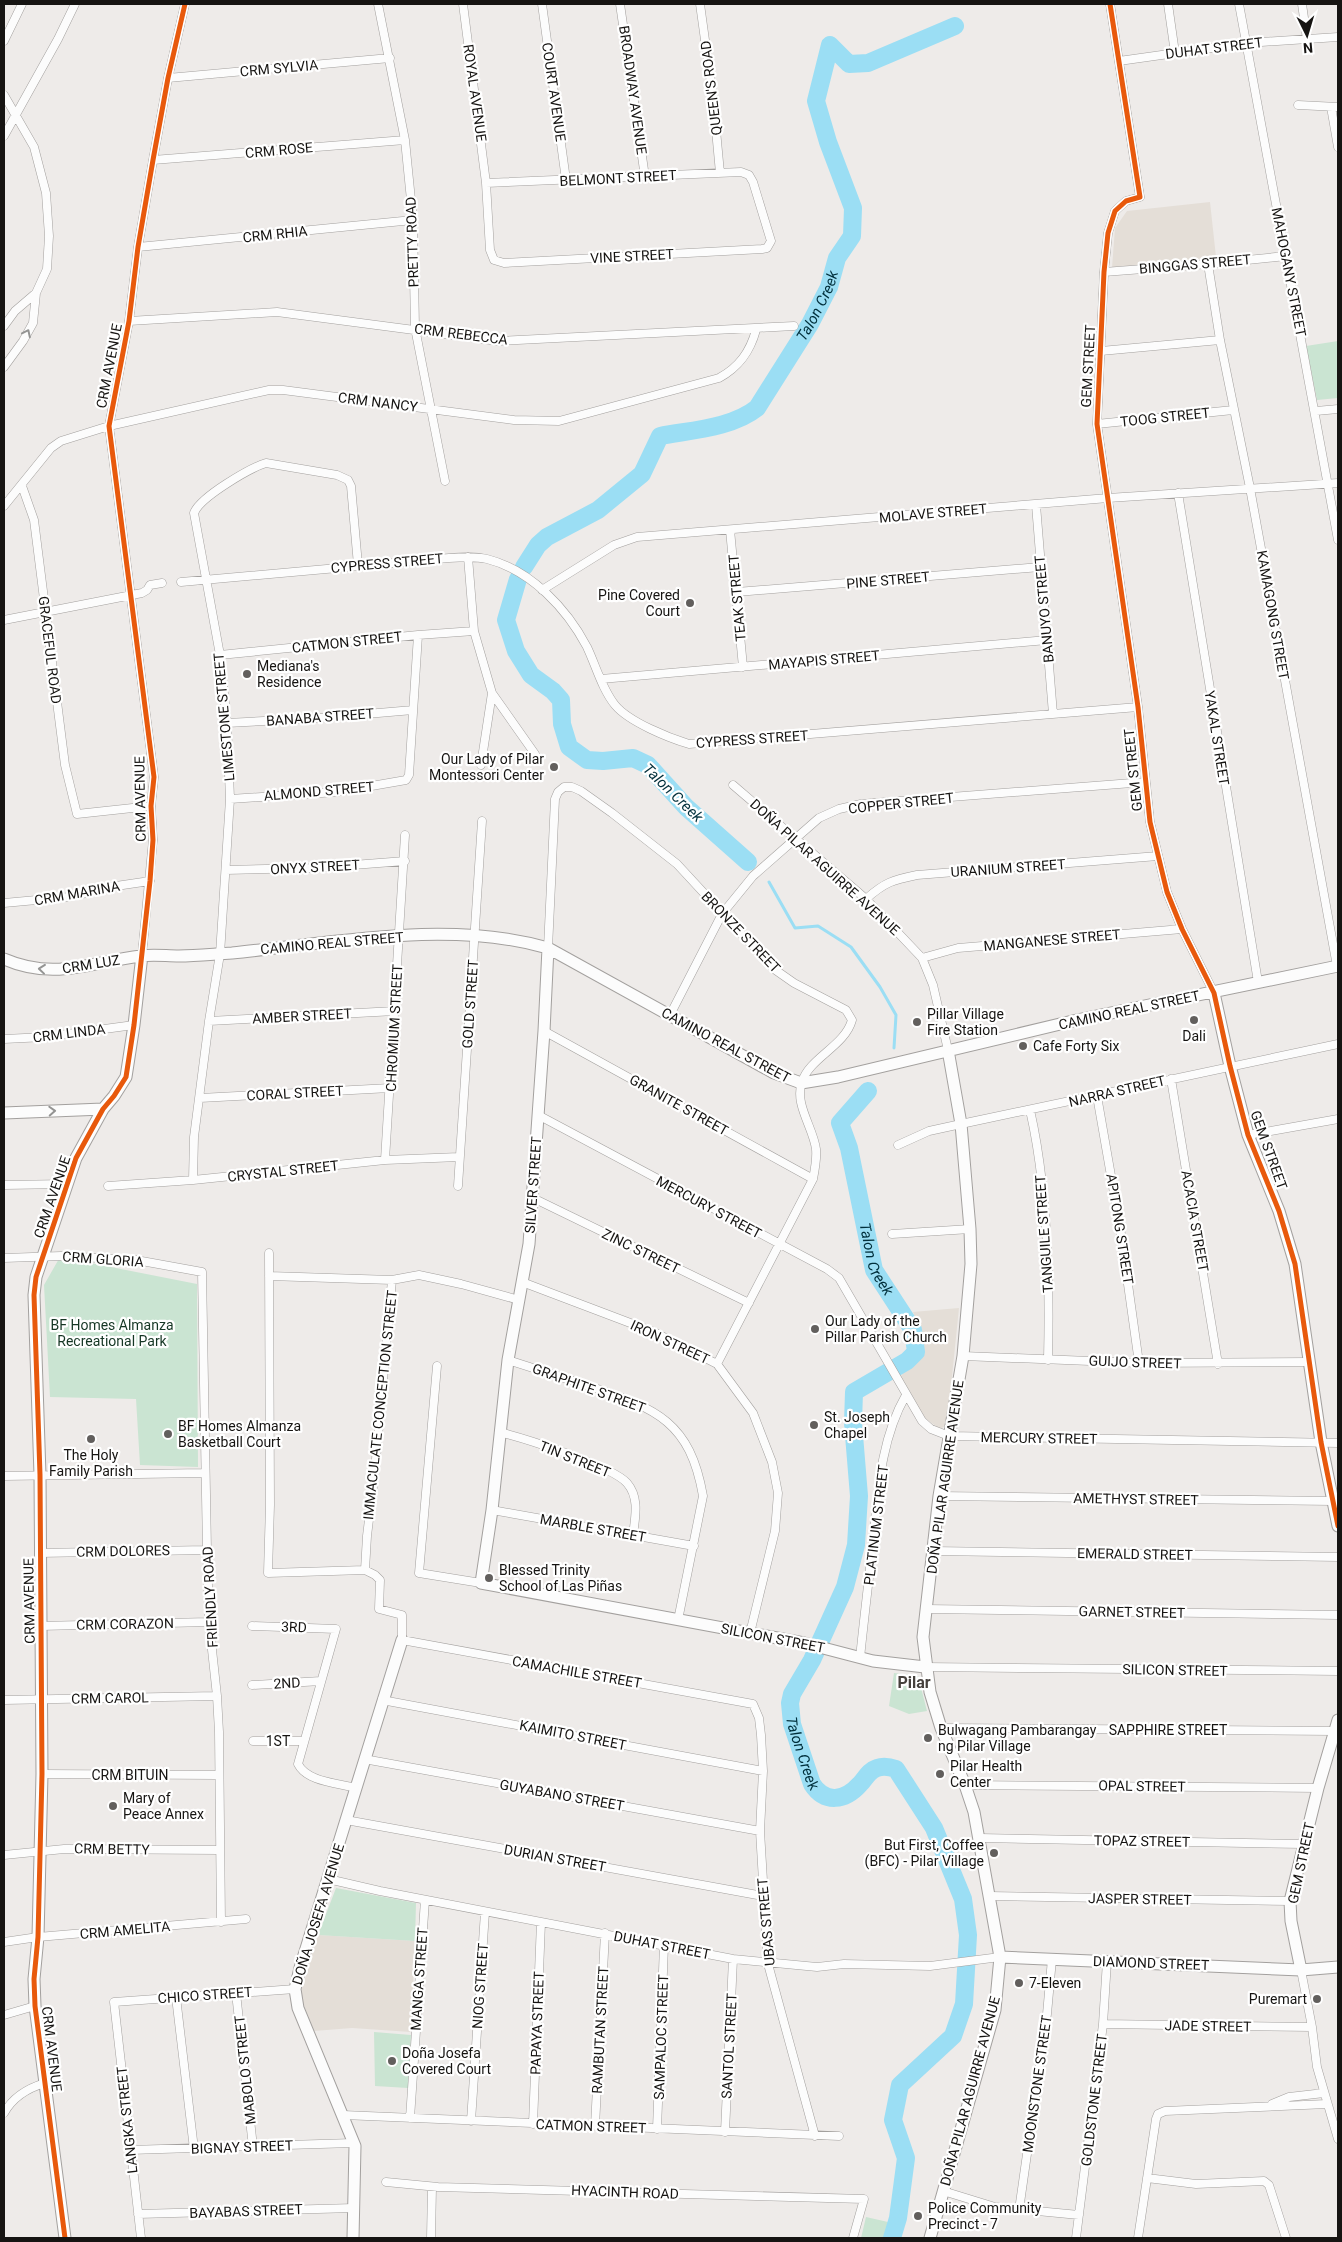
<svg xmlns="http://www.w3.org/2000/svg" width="1342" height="2242" viewBox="0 0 1342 2242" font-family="Roboto,sans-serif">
<rect width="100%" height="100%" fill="#eeebe9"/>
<path fill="#e4ded7" d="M1210 202 1216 257 1112 268 1115 228 1127 211Z
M959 1308 947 1425 940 1429 922 1416 900 1377 920 1353 921 1332 913 1312Z
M318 1935 415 1941 411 2032 352 2028 314 2031 300 1995Z"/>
<path fill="#cae4d2" d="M1338 341V398L1317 400 1306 346Z
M60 1257 197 1284 198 1467 140 1465 136 1399 50 1397 44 1285Z
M894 1673 918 1676 927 1711 909 1714 889 1706Z
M336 1888 416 1903 415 1941 318 1935Z
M374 2032 411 2035 408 2088 375 2086Z
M866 2217 888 2222 884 2238H861Z"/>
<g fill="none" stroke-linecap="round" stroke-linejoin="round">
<path stroke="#9bdef4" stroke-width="3" d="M769 882 795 928 818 926 851 947 880 987 896 1015 894 1048"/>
<g stroke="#9bdef4" stroke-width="18">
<path id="s1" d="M524 567 538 545 547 537 598 510 642 474 660 436C691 430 732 428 757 408L810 324 829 287 837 258 852 236 853 208 828 142 816 101 830 45 849 64 868 63 955 26"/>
<path d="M518 579 506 620 516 651 531 675 553 691 561 700 562 724 569 747 587 760 603 761 633 758 648 765 686 807 748 862"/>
<path id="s2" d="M868 1091 840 1123 849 1148 874 1270 913 1330 916 1352 907 1361 854 1392 853 1423 859 1496 856 1545 845 1587 812 1660 792 1694 790 1703 792 1724 812 1784C825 1804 845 1801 860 1784 866 1778 868 1771 877 1768 883 1766 890 1767 896 1769L934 1828 963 1899 968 1935 964 2004 953 2036 900 2085 893 2120 906 2158 898 2218 892 2238"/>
</g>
<g stroke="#a3a09e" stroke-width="9">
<path id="street" d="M378 4 405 140 413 220 415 328 445 481
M463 4 486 183 490 250 494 260 504 263 762 249 767 248 771 241 753 182 749 175 741 172 486 183
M542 4 566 180
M620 4 645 177
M700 4 713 98 720 173
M1110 4 1140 197 1126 201 1115 211 1108 233 1104 272 1097 424 1138 707 1150 822 1167 892 1182 929 1214 993
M1168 4 1175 53
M1239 4 1338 540
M1302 4 1307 39
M4 41 22 4
M1119 61 1247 43 1338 37
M168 78 390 58
M4 95 34 147 46 193 49 236 47 269 36 293 33 323 23 341 4 367
M1298 105 1338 107
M1331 107 1338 147
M4 136 58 39 75 4
M153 160 405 140
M138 247 413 220
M1208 264 1220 340 1250 488 1337 966
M1104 272 1208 264 1286 256
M129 321 277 312 498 341 794 326
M4 326 15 311 36 293
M1101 351 1220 340
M1316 411 1338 409
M1097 424 1233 410
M22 486 34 520 65 765 77 814 151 806
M1178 493 1258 982
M1036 505 1053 714
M4 506 51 448 61 441 109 426 269 390H283L514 420 559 421 719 378C739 367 750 352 756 330
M730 530 743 667
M468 557 474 631 492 693 535 754
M181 582 449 558C462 557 475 556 487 559 531 570 567 609 587 647 596 666 602 689 615 705 629 722 669 738 689 744L1138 707
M542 590 614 545 637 537 1108 498 1338 483
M737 592 1040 567
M4 620 142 593 147 590 150 585 162 583
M220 655 418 635 474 631
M601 679 1047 640
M227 723 320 718 413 710
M481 765 492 693
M733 785 866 899 922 958 933 985 948 1050
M230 799 337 792 406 780 409 775 418 635
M226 870 314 868 405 861
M866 899C885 882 893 880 917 875L1158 856
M4 903 69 897 116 886 150 881
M548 948 555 799 558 792 564 787H572L581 791 612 813 677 864 774 969 794 983 846 1010 852 1020C845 1046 809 1058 802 1082 794 1104 813 1127 816 1149 817 1159 815 1169 813 1179L717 1364
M142 955 153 840 151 806 154 777 109 426 129 321 138 247 153 160 168 78 185 4
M922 958 958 948 1182 929
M670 1015 722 914 753 876 819 818 839 809 861 804 1145 782
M209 1021 395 1011
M544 1031 813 1179
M4 1039 45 1037 134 1025
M1171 1079 1218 1364
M1097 1096 1120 1227 1139 1363
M200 1098 390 1088
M1030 1110C1048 1189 1050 1279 1048 1360
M538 1115 827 1269 839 1278 922 1421 931 1429 949 1436 1338 1443
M1248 1135 1338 1119
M898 1145 929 1131 961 1124 1338 1044
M385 1160 405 835
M193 1180 194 1137 209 1021 220 954 230 799 227 723 220 655 194 513C200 497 250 468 266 463L337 475 348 480 351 486 358 565
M4 1185 67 1184
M108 1186 193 1180 385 1160 459 1157
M458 1186 482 821
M533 1198 749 1303
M892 1234 970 1229
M269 1253 270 1505 268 1573 365 1570 375 1575 380 1580 379 1609 402 1615V1640L753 1704 759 1718 761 1735 763 1771 760 1831 768 1964 815 2136
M4 1258 61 1256 136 1260 202 1272 207 1550 209 1622 217 1696 219 1732 221 1922
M269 1276 392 1280 419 1275 461 1284 519 1300
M522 1282 654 1332 717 1364 753 1413 772 1462 778 1493 775 1531 750 1633
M963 1356 1139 1363 1308 1362
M508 1360C536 1369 564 1378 592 1387 657 1409 690 1422 703 1496L678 1620
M437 1366 419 1573 481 1583
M499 1432C524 1438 612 1466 627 1483 640 1498 635 1518 633 1535
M4 1476 205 1473
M939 1496 1333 1501
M492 1510 694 1546
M933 1551 1338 1557
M39 1553 207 1550
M365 1570 367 1536 375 1470 392 1280
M926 1609 1338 1615
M40 1626 209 1622
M252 1626 336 1629 298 1764C307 1782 338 1783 356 1788
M860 1658C864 1618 869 1579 873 1540 878 1491 881 1438 906 1395
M925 1667 1338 1671
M252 1685 321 1681
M4 1700 217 1696
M382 1700 763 1771
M941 1728 1335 1731
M253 1741H303
M364 1759 760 1831
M42 1774 218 1775
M965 1785 1318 1788
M346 1820 763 1896
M980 1838 1303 1844
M4 1855 64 1849 220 1850
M328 1879 380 1891 733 1959 817 1967 844 1964 930 1966 1000 1957
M990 1896 1290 1901
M4 1942 38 1937 246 1919
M1301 1970 1312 2027 1317 2067 1338 2139
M236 1993 253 2147
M176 1997 194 2149
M4 2015 35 2006
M1103 2024 1312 2027
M1272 2104 1289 2097 1324 2093
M4 2113C13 2097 28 2088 45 2083
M343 2115 839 2136
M410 2118 425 1900
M471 2121 485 1912
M533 2124 541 1922
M595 2126 605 1933
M657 2129 664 1945
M725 2132 733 1959
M130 2150 353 2143
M1147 2178 1196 2184 1264 2181 1269 2185 1286 2238
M386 2182 438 2187 864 2199 853 2238
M943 2191 995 2207 1079 2215
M1019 2210 1047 2014 1052 1959
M138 2214 354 2208
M141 2238 114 2002 295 1989
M431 2238 432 2187
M1076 2238 1103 2024 1107 1961
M1138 2238 1156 2119 1158 2114 1165 2111 1327 2104"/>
</g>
<g stroke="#a3a09e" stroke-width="13">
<path id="secondary" d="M548 948 544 1031 529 1244 508 1360 492 1510 481 1583 804 1643 873 1661 925 1667
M4 959C55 981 90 962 141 956 153 954 166 956 179 956 196 956 214 954 232 953 333 943 448 919 548 948L774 1073 801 1083 838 1077 1077 1020 1338 966
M1214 993 1230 1066 1248 1135 1279 1211 1295 1264 1321 1442 1338 1526
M4 1113 103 1109
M1000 1957 1301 1970 1338 1967
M1301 1970 1291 1921 1290 1901 1318 1788 1338 1720
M65 2238 35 2006 34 1979 38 1937 42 1774 40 1475 34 1295 36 1277 76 1158 103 1109 114 1096 126 1077 134 1025 142 955
M353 2238 355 2146 298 2008 295 1989 300 1968 402 1640
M930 2238 995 2010 1000 1957 974 1812 965 1785 941 1728 930 1692 923 1637 939 1496 963 1356 971 1264 970 1229 961 1124 948 1050"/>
</g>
<use href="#street" stroke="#fcfcfc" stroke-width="8"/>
<use href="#secondary" stroke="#fcfcfc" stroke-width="11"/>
<g stroke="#fff" stroke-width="8">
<path id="cycleway" d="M1110 4 1140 197 1126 201 1115 211 1108 233 1104 272 1097 424 1138 707 1150 822 1167 892 1182 929 1214 993 1230 1066 1248 1135 1279 1211 1295 1264 1321 1442 1338 1526
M65 2238 35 2006 34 1979 38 1937 42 1774 40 1475 34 1295 36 1277 76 1158 103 1109 114 1096 126 1077 134 1025 150 881 153 840 151 806 154 777 109 426 129 321 138 247 153 160 168 78 185 4"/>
</g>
<use href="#cycleway" stroke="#e8590c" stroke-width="5"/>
</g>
<defs><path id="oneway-chevron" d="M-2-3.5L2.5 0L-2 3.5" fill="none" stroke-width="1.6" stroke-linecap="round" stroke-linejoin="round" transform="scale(1.25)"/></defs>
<g stroke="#949493">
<use href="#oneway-chevron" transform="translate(27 333) rotate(-64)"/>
<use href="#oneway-chevron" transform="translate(42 969) rotate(-174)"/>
<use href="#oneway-chevron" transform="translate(52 1111) rotate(-3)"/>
</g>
<g fill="#625f5d" stroke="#fff" stroke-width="2">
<circle cx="690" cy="603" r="5"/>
<circle cx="247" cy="674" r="5"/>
<circle cx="554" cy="767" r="5"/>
<circle cx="1194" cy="1020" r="5"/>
<circle cx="917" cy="1022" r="5"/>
<circle cx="1023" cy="1046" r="5"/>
<circle cx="815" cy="1329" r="5"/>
<circle cx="814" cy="1425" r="5"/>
<circle cx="168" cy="1434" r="5"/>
<circle cx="91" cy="1439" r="5"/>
<circle cx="489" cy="1578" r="5"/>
<circle cx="928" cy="1738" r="5"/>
<circle cx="940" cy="1774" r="5"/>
<circle cx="113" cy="1806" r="5"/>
<circle cx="994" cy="1853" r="5"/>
<circle cx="1019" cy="1983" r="5"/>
<circle cx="1317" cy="1999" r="5"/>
<circle cx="392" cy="2061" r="5"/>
<circle cx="918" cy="2216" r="5"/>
</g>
<g text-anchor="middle" stroke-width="4.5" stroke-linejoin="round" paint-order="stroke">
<g font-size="14" fill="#161412" stroke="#fff">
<text transform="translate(1214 48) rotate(-7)" y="5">DUHAT STREET</text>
<text transform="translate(279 68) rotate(-5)" y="5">CRM SYLVIA</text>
<text transform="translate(711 88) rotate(-97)" y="5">QUEEN'S ROAD</text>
<text transform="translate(633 90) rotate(82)" y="5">BROADWAY AVENUE</text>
<text transform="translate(554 92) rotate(82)" y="5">COURT AVENUE</text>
<text transform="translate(475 93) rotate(82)" y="5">ROYAL AVENUE</text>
<text transform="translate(279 150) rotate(-5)" y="5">CRM ROSE</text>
<text transform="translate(618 178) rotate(-3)" y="5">BELMONT STREET</text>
<text transform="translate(275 234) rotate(-6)" y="5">CRM RHIA</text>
<text transform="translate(412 242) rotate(-92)" y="5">PRETTY ROAD</text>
<text transform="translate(632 256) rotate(-3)" y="5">VINE STREET</text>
<text transform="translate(1195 264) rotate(-5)" y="5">BINGGAS STREET</text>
<text transform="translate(1289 272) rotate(79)" y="5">MAHOGANY STREET</text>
<text transform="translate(461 334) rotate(7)" y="5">CRM REBECCA</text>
<text transform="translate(109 366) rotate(-79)" y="5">CRM AVENUE</text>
<text transform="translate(1088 366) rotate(-87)" y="5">GEM STREET</text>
<text transform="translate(378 402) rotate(7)" y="5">CRM NANCY</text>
<text transform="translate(1165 417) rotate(-6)" y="5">TOOG STREET</text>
<text transform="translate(933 513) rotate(-5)" y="5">MOLAVE STREET</text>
<text transform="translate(387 563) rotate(-5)" y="5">CYPRESS STREET</text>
<text transform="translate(888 580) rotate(-5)" y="5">PINE STREET</text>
<text transform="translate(737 598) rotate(-95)" y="5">TEAK STREET</text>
<text transform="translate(1044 609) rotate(-95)" y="5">BANUYO STREET</text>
<text transform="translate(1273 615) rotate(80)" y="5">KAMAGONG STREET</text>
<text transform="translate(347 642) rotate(-6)" y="5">CATMON STREET</text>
<text transform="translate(50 650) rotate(83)" y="5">GRACEFUL ROAD</text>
<text transform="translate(824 660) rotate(-5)" y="5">MAYAPIS STREET</text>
<text transform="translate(224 717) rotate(-95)" y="5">LIMESTONE STREET</text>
<text transform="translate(320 717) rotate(-4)" y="5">BANABA STREET</text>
<text transform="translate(1217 738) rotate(81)" y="5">YAKAL STREET</text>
<text transform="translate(752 739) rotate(-4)" y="5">CYPRESS STREET</text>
<text transform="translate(1133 770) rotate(-96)" y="5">GEM STREET</text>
<text transform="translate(319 791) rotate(-5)" y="5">ALMOND STREET</text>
<text transform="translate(140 799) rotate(-91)" y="5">CRM AVENUE</text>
<text transform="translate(901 803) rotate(-6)" y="5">COPPER STREET</text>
<text transform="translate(315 867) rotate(-3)" y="5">ONYX STREET</text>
<text transform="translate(825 867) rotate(42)" y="5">DOÑA PILAR AGUIRRE AVENUE</text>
<text transform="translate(1008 868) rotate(-4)" y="5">URANIUM STREET</text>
<text transform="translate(77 893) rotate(-10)" y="5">CRM MARINA</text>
<text transform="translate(741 932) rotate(46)" y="5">BRONZE STREET</text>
<text transform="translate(1052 940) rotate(-5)" y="5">MANGANESE STREET</text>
<text transform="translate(332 943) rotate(-5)" y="5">CAMINO REAL STREET</text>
<text transform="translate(91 964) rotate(-9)" y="5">CRM LUZ</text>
<text transform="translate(470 1004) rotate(-86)" y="5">GOLD STREET</text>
<text transform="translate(1129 1010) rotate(-12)" y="5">CAMINO REAL STREET</text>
<text transform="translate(302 1016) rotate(-3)" y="5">AMBER STREET</text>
<text transform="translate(394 1028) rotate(-87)" y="5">CHROMIUM STREET</text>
<text transform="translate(69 1033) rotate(-7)" y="5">CRM LINDA</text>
<text transform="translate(726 1045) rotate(28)" y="5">CAMINO REAL STREET</text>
<text transform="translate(1117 1091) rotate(-13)" y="5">NARRA STREET</text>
<text transform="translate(295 1093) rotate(-3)" y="5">CORAL STREET</text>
<text transform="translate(679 1105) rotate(29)" y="5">GRANITE STREET</text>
<text transform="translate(1269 1150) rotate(70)" y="5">GEM STREET</text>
<text transform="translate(283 1171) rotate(-6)" y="5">CRYSTAL STREET</text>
<text transform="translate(533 1185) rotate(-86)" y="5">SILVER STREET</text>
<text transform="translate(52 1197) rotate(-71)" y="5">CRM AVENUE</text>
<text transform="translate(709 1207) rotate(28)" y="5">MERCURY STREET</text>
<text transform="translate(1195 1221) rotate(80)" y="5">ACACIA STREET</text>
<text transform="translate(1120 1229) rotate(81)" y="5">APITONG STREET</text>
<text transform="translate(1044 1234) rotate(-94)" y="5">TANGUILE STREET</text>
<text transform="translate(641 1251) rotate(26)" y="5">ZINC STREET</text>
<text transform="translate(103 1259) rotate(4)" y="5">CRM GLORIA</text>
<text transform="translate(670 1342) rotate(25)" y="5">IRON STREET</text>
<text transform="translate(1135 1362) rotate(2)" y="5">GUIJO STREET</text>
<text transform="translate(589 1388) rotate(20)" y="5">GRAPHITE STREET</text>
<text transform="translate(380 1405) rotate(-84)" y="5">IMMACULATE CONCEPTION STREET</text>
<text transform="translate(1039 1438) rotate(1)" y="5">MERCURY STREET</text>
<text transform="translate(575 1459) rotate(22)" y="5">TIN STREET</text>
<text transform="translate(945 1477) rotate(-82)" y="5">DOÑA PILAR AGUIRRE AVENUE</text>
<text transform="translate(1136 1499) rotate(1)" y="5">AMETHYST STREET</text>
<text transform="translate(876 1525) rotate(-83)" y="5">PLATINUM STREET</text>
<text transform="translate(593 1528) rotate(10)" y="5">MARBLE STREET</text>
<text transform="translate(123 1551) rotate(-1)" y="5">CRM DOLORES</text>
<text transform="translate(1135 1554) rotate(1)" y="5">EMERALD STREET</text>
<text transform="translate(210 1597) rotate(-93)" y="5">FRIENDLY ROAD</text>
<text transform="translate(29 1601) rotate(-91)" y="5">CRM AVENUE</text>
<text transform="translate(1132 1612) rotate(1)" y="5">GARNET STREET</text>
<text transform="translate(125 1624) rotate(-1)" y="5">CRM CORAZON</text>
<text transform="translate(294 1627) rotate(2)" y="5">3RD</text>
<text transform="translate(773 1638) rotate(11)" y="5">SILICON STREET</text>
<text transform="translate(1175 1670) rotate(1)" y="5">SILICON STREET</text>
<text transform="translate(577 1672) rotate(10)" y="5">CAMACHILE STREET</text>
<text transform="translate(287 1683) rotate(-3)" y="5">2ND</text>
<text transform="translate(110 1698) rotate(-1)" y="5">CRM CAROL</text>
<text x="1168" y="1735">SAPPHIRE STREET</text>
<text transform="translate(573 1735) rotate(11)" y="5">KAIMITO STREET</text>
<text x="278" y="1746">1ST</text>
<text x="130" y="1780">CRM BITUIN</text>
<text transform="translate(1142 1786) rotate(1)" y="5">OPAL STREET</text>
<text transform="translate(562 1795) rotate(10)" y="5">GUYABANO STREET</text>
<text transform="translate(1142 1841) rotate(1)" y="5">TOPAZ STREET</text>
<text transform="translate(112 1849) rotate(1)" y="5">CRM BETTY</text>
<text transform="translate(555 1858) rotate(10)" y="5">DURIAN STREET</text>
<text transform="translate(1301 1863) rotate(-78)" y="5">GEM STREET</text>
<text transform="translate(1140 1899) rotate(1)" y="5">JASPER STREET</text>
<text transform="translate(318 1914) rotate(-73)" y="5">DOÑA JOSEFA AVENUE</text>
<text transform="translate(766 1922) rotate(-95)" y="5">UBAS STREET</text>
<text transform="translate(125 1930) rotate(-5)" y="5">CRM AMELITA</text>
<text transform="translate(662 1945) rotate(11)" y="5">DUHAT STREET</text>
<text transform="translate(1151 1963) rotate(2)" y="5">DIAMOND STREET</text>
<text transform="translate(419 1979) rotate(-86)" y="5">MANGA STREET</text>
<text transform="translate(480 1986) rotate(-86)" y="5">NIOG STREET</text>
<text transform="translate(205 1995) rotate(-4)" y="5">CHICO STREET</text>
<text transform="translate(537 2023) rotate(-88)" y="5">PAPAYA STREET</text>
<text transform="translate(1208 2026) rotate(1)" y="5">JADE STREET</text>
<text transform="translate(600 2030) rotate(-87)" y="5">RAMBUTAN STREET</text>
<text transform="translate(661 2037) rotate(-88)" y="5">SAMPALOC STREET</text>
<text transform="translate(729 2046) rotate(-87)" y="5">SANTOL STREET</text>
<text transform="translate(52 2049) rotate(83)" y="5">CRM AVENUE</text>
<text transform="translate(245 2070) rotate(-96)" y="5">MABOLO STREET</text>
<text transform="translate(1037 2084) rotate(-82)" y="5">MOONSTONE STREET</text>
<text transform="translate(970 2091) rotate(-75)" y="5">DOÑA PILAR AGUIRRE AVENUE</text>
<text transform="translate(1094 2100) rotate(-83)" y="5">GOLDSTONE STREET</text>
<text transform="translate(127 2120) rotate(-96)" y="5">LANGKA STREET</text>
<text transform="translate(591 2126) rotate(2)" y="5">CATMON STREET</text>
<text transform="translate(242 2147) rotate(-2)" y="5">BIGNAY STREET</text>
<text transform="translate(625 2192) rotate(2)" y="5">HYACINTH ROAD</text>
<text transform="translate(246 2211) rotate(-2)" y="5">BAYABAS STREET</text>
</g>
<g font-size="14" fill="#161412" stroke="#fff" text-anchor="start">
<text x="680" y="600" text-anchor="end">Pine Covered<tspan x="680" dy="16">Court</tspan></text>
<text x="257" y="671">Mediana's<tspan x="257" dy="16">Residence</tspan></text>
<text x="544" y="764" text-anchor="end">Our Lady of Pilar<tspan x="544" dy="16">Montessori Center</tspan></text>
<text x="927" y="1019">Pillar Village<tspan x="927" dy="16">Fire Station</tspan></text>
<text x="1194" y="1041" text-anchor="middle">Dali</text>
<text x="1033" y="1051">Cafe Forty Six</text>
<text x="825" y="1326">Our Lady of the<tspan x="825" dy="16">Pillar Parish Church</tspan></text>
<text x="824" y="1422">St. Joseph<tspan x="824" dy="16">Chapel</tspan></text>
<text x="178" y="1431">BF Homes Almanza<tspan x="178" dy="16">Basketball Court</tspan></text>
<text x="91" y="1460" text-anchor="middle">The Holy<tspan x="91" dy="16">Family Parish</tspan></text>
<text x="499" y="1575">Blessed Trinity<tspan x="499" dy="16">School of Las Piñas</tspan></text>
<text x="938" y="1735">Bulwagang Pambarangay<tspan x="938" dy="16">ng Pilar Village</tspan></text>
<text x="950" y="1771">Pilar Health<tspan x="950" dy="16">Center</tspan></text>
<text x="123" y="1803">Mary of<tspan x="123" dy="16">Peace Annex</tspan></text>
<text x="984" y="1850" text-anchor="end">But First, Coffee<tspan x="984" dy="16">(BFC) - Pilar Village</tspan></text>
<text x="1029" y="1988">7-Eleven</text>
<text x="1307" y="2004" text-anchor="end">Puremart</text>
<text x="402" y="2058">Doña Josefa<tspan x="402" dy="16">Covered Court</tspan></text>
<text x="928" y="2213">Police Community<tspan x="928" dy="16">Precinct - 7</tspan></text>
</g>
<g font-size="14" fill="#153624" stroke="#fff">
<text x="112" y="1330">BF Homes Almanza<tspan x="112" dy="16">Recreational Park</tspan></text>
</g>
<g font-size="15" font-style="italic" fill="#002f3b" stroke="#fff">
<text dy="5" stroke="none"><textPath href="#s1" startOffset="416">Talon Creek</textPath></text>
<text transform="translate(673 793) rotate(44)" y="5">Talon Creek</text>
<text dy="5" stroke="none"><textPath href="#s2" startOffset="184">Talon Creek</textPath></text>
<text dy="5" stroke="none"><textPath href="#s2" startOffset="739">Talon Creek</textPath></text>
</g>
<g font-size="16" font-weight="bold" fill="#46413d" stroke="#fff">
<text x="914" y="1688">Pilar</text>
</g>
</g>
<rect width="1342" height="2242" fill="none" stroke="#161412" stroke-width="10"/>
<g transform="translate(1307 35) rotate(175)" stroke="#ffffff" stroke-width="4" paint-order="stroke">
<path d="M0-4L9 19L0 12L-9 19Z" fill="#161412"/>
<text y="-8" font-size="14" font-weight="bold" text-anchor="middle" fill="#161412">N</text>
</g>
</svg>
